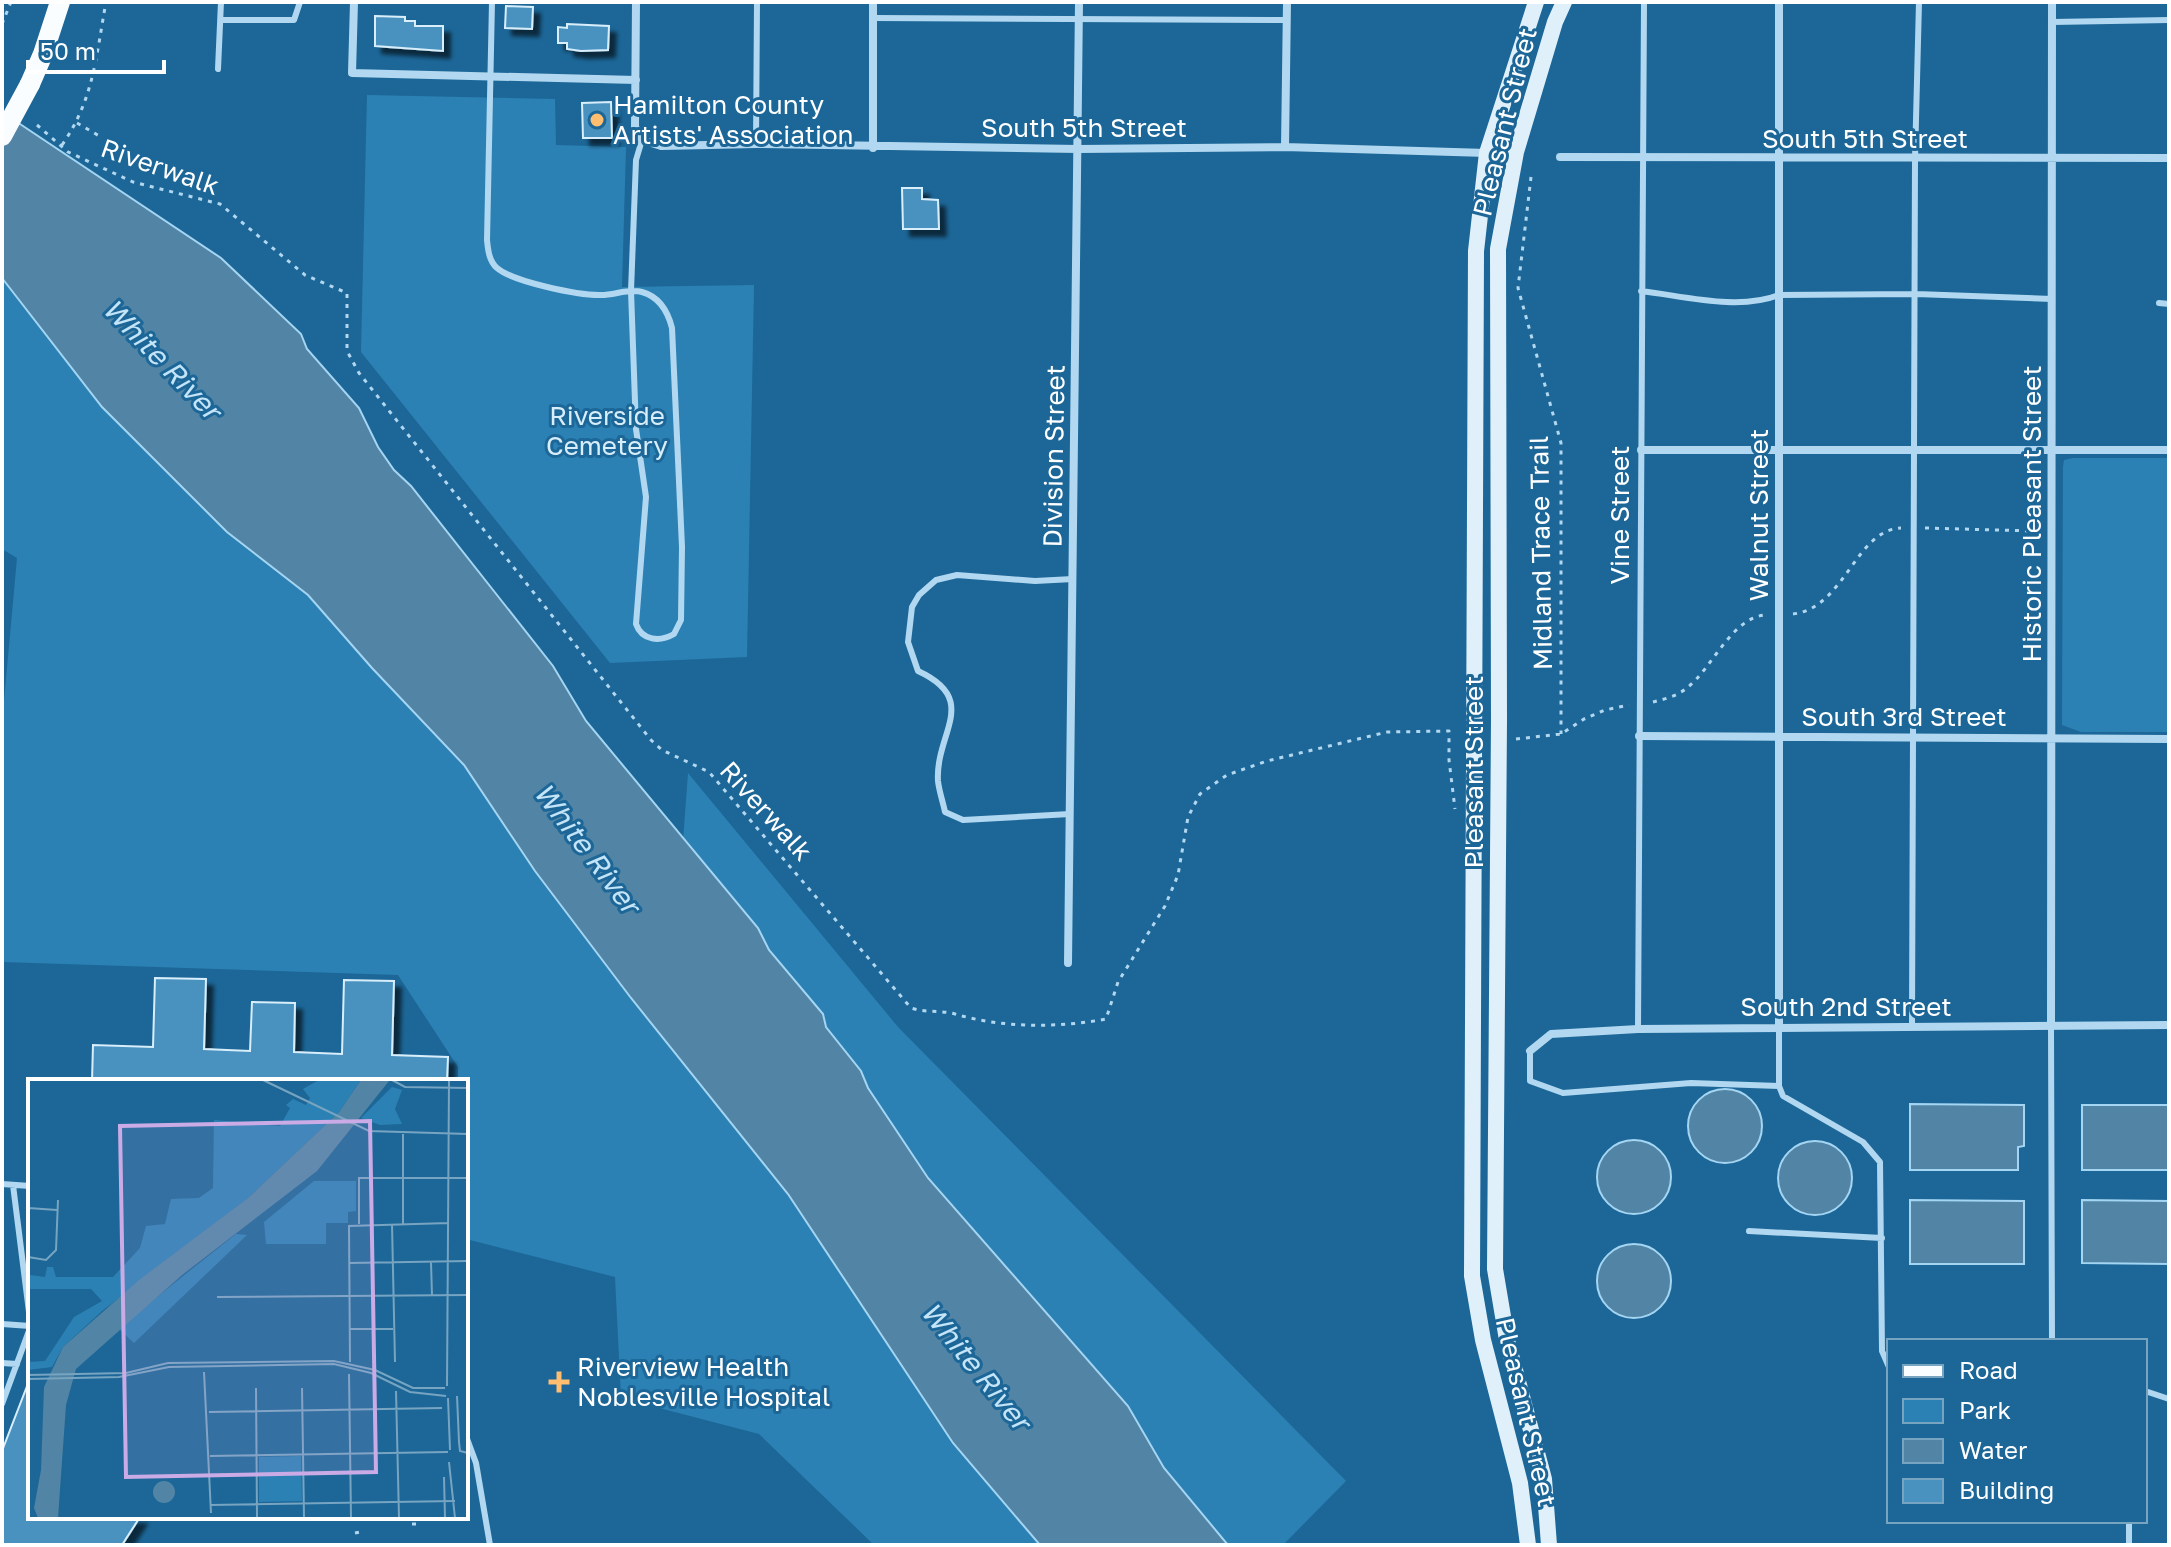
<svg xmlns="http://www.w3.org/2000/svg" width="2171" height="1547" viewBox="0 0 2171 1547" font-family="'Golos Text',sans-serif">
<defs>
<filter id="shadow"><feDropShadow dx="7" dy="7" stdDeviation="2" flood-color="#0009"/></filter>
</defs>
<rect width="100%" height="100%" fill="#1c6798"/>
<path fill="#2c81b4" d="M367 95 555 99 556 145 626 147 622 287 754 285 747 657 610 663 361 352Z
M2 278 102 407 227 532 308 595 372 668 464 765 535 871 631 997 788 1194 953 1443 1040 1545H874L759 1434 621 1398 615 1277 466 1239V1081H458V1067L398 975 2 962V723L17 558 2 549Z
M2073 458H2169V732H2081L2062 725 2063 467 2064 460Z
M688 773 898 1027 1346 1481 1283 1545H1228L1164 1468 1127 1406 928 1178 868 1088 861 1071 826 1027 823 1014 769 950 758 928 683 841Z"/>
<path fill="#5184a5" stroke="#a4d5f2" stroke-width="2" d="M2 112 221 258 301 334 307 349 359 408 378 447 394 470 411 486 553 666 586 721 758 928 769 950 823 1014 826 1027 861 1071 868 1088 928 1178 1128 1406 1164 1468 1228 1545H1040L953 1443 788 1194 631 998 535 871 464 765 372 668 308 595 227 532 102 407 2 278Z
M1688 1126a37 37 0 1 1 74 0a37 37 0 1 1-74 0Z
M1910 1104 2024 1105V1146L2018 1147V1170H1910Z
M2082 1105H2169V1170H2082Z
M1597 1177a37 37 0 1 1 74 0a37 37 0 1 1-74 0Z
M1778 1178a37 37 0 1 1 74 0a37 37 0 1 1-74 0Z
M1910 1200 2024 1201V1264H1910Z
M2082 1200 2169 1201V1264L2082 1263Z
M1597 1281a37 37 0 1 1 74 0a37 37 0 1 1-74 0Z"/>
<path fill="#4992c0" stroke="#d8eefb" stroke-width="2" filter="url(#shadow)" d="M506 6 533 7 532 29 505 28Z
M375 16 405 17V21H415V26H443V51L375 46Z
M567 24 609 26 608 50 581 51 567 49V43H558V27L567 28Z
M611 102 612 138H583L582 103Z
M902 188H922V199L938 200 939 229H903Z
M155 978 206 979 204 1049 250 1051 252 1002 295 1003 294 1052 342 1054 344 980 394 981 392 1055 448 1057 447 1081H92L93 1045 153 1047Z
M29 1381 30 1517H140L122 1545H2V1451Z"/>
<g fill="none" stroke-linecap="round" stroke-linejoin="round">
<path stroke="#b1d8f0" stroke-width="3" stroke-dasharray="4 6" stroke-linecap="butt" d="M2 24 11 2
M77 123 101 137
M37 125 68 152 133 182 220 204 305 275 347 293V351L359 373 651 740 662 750 709 772 911 1008C926 1013 941 1010 955 1014 1002 1028 1058 1028 1106 1019L1118 982 1165 906 1178 875 1188 817 1200 794 1227 775 1267 761 1387 732 1449 731V760L1455 809
M62 145C94 99 96 56 106 2
M1531 177 1518 288 1561 443V734
M1925 528 2033 531
M1793 614C1845 608 1855 530 1901 528
M1653 702C1665 699 1678 696 1688 687 1713 667 1732 617 1766 615
M1516 739 1561 734 1584 719 1605 710 1629 705
M412 1524H416
M355 1533 360 1532"/>
<path stroke="#b1d8f0" stroke-width="6" d="M492 2 487 240C488 250 489 261 497 268 513 282 578 295 599 295 613 296 628 288 642 292 660 297 668 312 672 328L682 547 681 620 674 634C660 642 642 641 636 624L646 497 636 429 631 291 636 160 642 140
M873 18 1287 20
M221 20H294L300 2
M2052 22 2169 20
M218 69 221 2
M756 144 757 2
M1641 291C1684 296 1738 311 1779 295L1916 294 2052 299
M2159 303 2169 304
M1070 814 963 820 945 812C943 802 939 791 938 781 935 733 981 700 918 671L908 642 912 607 919 595 936 580 957 575 1035 581 1073 579
M2051 1026 2052 1341
M1912 1027 1915 159 1919 2
M1779 1028V1086L1783 1096 1863 1142 1880 1162 1882 1351 1889 1367
M1638 1029 1644 2
M1530 1051V1081L1563 1093 1691 1083 1779 1086
M2 1184 30 1186
M13 1185 30 1320
M1749 1231 1882 1238
M2 1324 30 1326
M2 1363 17 1364
M2145 1391 2169 1399
M2 1404 30 1328
M466 1436 476 1463 490 1545
M2129 1545V1521"/>
<path stroke="#b1d8f0" stroke-width="8" d="M354 2 352 73 636 80
M636 2 635 127 642 140 661 146 756 144 1078 149 1285 147 1487 153
M1285 147 1287 2
M873 148V2
M1560 157 2169 158
M1641 450H2169
M1639 736 2169 739
M1068 963 1079 2
M2051 1026 2052 2
M1779 1028V2
M1530 1051 1551 1034 1638 1029 2169 1025"/>
<path stroke="#dff0fb" stroke-width="16" d="M1528 1545 1520 1483 1483 1340 1472 1276 1476 251 1487 153 1536 2
M1549 1545 1544 1479 1507 1340 1495 1269 1499 719 1498 249 1516 152 1555 22 1564 2"/>
<path stroke="#fafdff" stroke-width="20" d="M30 84 43 54 60 2"/>
<path stroke="#fafdff" stroke-width="20" d="M2 136 30 84"/>
</g>
<g fill="#ffbe70" stroke="#1c6798" stroke-width="3">
<circle cx="597" cy="120" r="8"/>
<path d="M555 1370h8v8h8v8h-8v8h-8v-8h-8v-8h8z"/>
</g>
<g text-anchor="middle" stroke-width="6" stroke-linejoin="round" paint-order="stroke">
<g font-size="26" fill="#fff" stroke="#1c6798" text-anchor="start">
<text x="613" y="114">Hamilton County<tspan x="613" dy="30">Artists' Association</tspan></text>
<text x="577" y="1376">Riverview Health<tspan x="577" dy="30">Noblesville Hospital</tspan></text>
</g>
<g font-size="26" fill="#fff" stroke="#1c6798">
<text transform="translate(1505 122) rotate(-76)" y="9">Pleasant Street</text>
<text x="1084" y="137">South 5th Street</text>
<text x="1865" y="148">South 5th Street</text>
<text transform="translate(160 167) rotate(19)" y="9">Riverwalk</text>
<text transform="translate(1054 456) rotate(-89)" y="9">Division Street</text>
<text transform="translate(2032 514) rotate(-90)" y="9">Historic Pleasant Street</text>
<text transform="translate(1620 515) rotate(-90)" y="9">Vine Street</text>
<text transform="translate(1759 515) rotate(-90)" y="9">Walnut Street</text>
<text transform="translate(1541 553) rotate(-91)" y="9">Midland Trace Trail</text>
<text x="1904" y="726">South 3rd Street</text>
<text transform="translate(1474 772) rotate(-90)" y="9">Pleasant Street</text>
<text transform="translate(766 811) rotate(48)" y="9">Riverwalk</text>
<text x="1846" y="1016">South 2nd Street</text>
<text transform="translate(1526 1412) rotate(77)" y="9">Pleasant Street</text>
</g>
<g font-size="26" fill="#d8eefb" stroke="#1c6798">
<text x="607" y="425">Riverside<tspan x="607" dy="30">Cemetery</tspan></text>
</g>
<g font-size="28" font-style="italic" fill="#c4e4f8" stroke="#1c6798">
<text transform="translate(162 359) rotate(46)" y="10">White River</text>
<text transform="translate(587 848) rotate(53)" y="10">White River</text>
<text transform="translate(976 1366) rotate(51)" y="10">White River</text>
</g>
</g>
<g transform="translate(28 1079)">
<rect width="440" height="440" fill="#1c6798"/>
<path d="M291 1H333L311 33 220 119 74 232 35 268 24 288 0 291V283L17 282 46 238 74 222 63 210H0V191L2 196 17 198 19 188H25L28 198H85L112 169 118 147 137 145 143 120 171 119 185 109 186 41 252 47 262 29 258 26 265 20 278 26 282 19 275 10ZM364 8 374 11 367 30 374 45 352 46 333 39ZM286 102H328V132L320 133V144H298V165H238L236 143ZM208 155 219 156 106 264 90 249ZM273 377 274 422 231 423V378Z" fill="#2c81b4"/>
<path d="M333 1 361 2 289 92 154 196 48 290 38 326 30 439H10L6 429 13 391 16 308 35 268 111 201 220 119 311 33ZM125 413a11 11 0 1 1 22 0a11 11 0 1 1-22 0Z" fill="#5184a5"/>
<path fill="none" stroke="#77a4c1" stroke-width="2" d="M235 1 341 52 440 55M364 1 377 8 440 9M0 129 29 131M331 145V99H440M364 145 367 283M375 145V55M0 178 18 181 28 171 30 121M403 183 404 217M321 184 440 182M189 218 440 216M322 250H365M322 283 321 147 421 144M176 293 183 434M321 295 323 439M0 296 98 294 140 284 306 282 347 291 385 309H417M0 300 91 298 141 288 306 285 343 294 382 313 418 317M419 307 421 1M228 309 229 439M274 309 276 439M368 312 371 439M429 317 431 363 432 372 440 374M420 319 422 371M181 333 414 329M182 377 420 373M421 383 427 439M416 398 417 439M183 426 427 422"/>
<path fill="#caabe5" fill-opacity="0.15" stroke="#caabe5" stroke-width="4" d="M342 42 348 393 98 398 92 47Z"/>
<rect width="440" height="440" fill="none" stroke="#fff" stroke-width="4"/>
</g>
<rect width="2171" height="1547" fill="none" stroke="#ffffff" stroke-width="8"/>
<rect x="1887" y="1339" width="260" height="184" fill="#1c6798" stroke="#77a4c1" stroke-width="2"/>
<rect x="1903" y="1365" width="40" height="12" fill="#fafdff" stroke="#77a4c1" stroke-width="2"/>
<text x="1959" y="1379" font-size="24" fill="#ffffff">Road</text>
<rect x="1903" y="1399" width="40" height="24" fill="#2c81b4" stroke="#77a4c1" stroke-width="2"/>
<text x="1959" y="1419" font-size="24" fill="#ffffff">Park</text>
<rect x="1903" y="1439" width="40" height="24" fill="#5184a5" stroke="#77a4c1" stroke-width="2"/>
<text x="1959" y="1459" font-size="24" fill="#ffffff">Water</text>
<rect x="1903" y="1479" width="40" height="24" fill="#4992c0" stroke="#77a4c1" stroke-width="2"/>
<text x="1959" y="1499" font-size="24" fill="#ffffff">Building</text>
<path d="M28 60v12h136v-12" fill="none" stroke="#ffffff" stroke-width="4"/>
<text x="40" y="60" font-size="24" fill="#ffffff" stroke="#1c6798" stroke-width="6" paint-order="stroke">50 m</text>
</svg>
